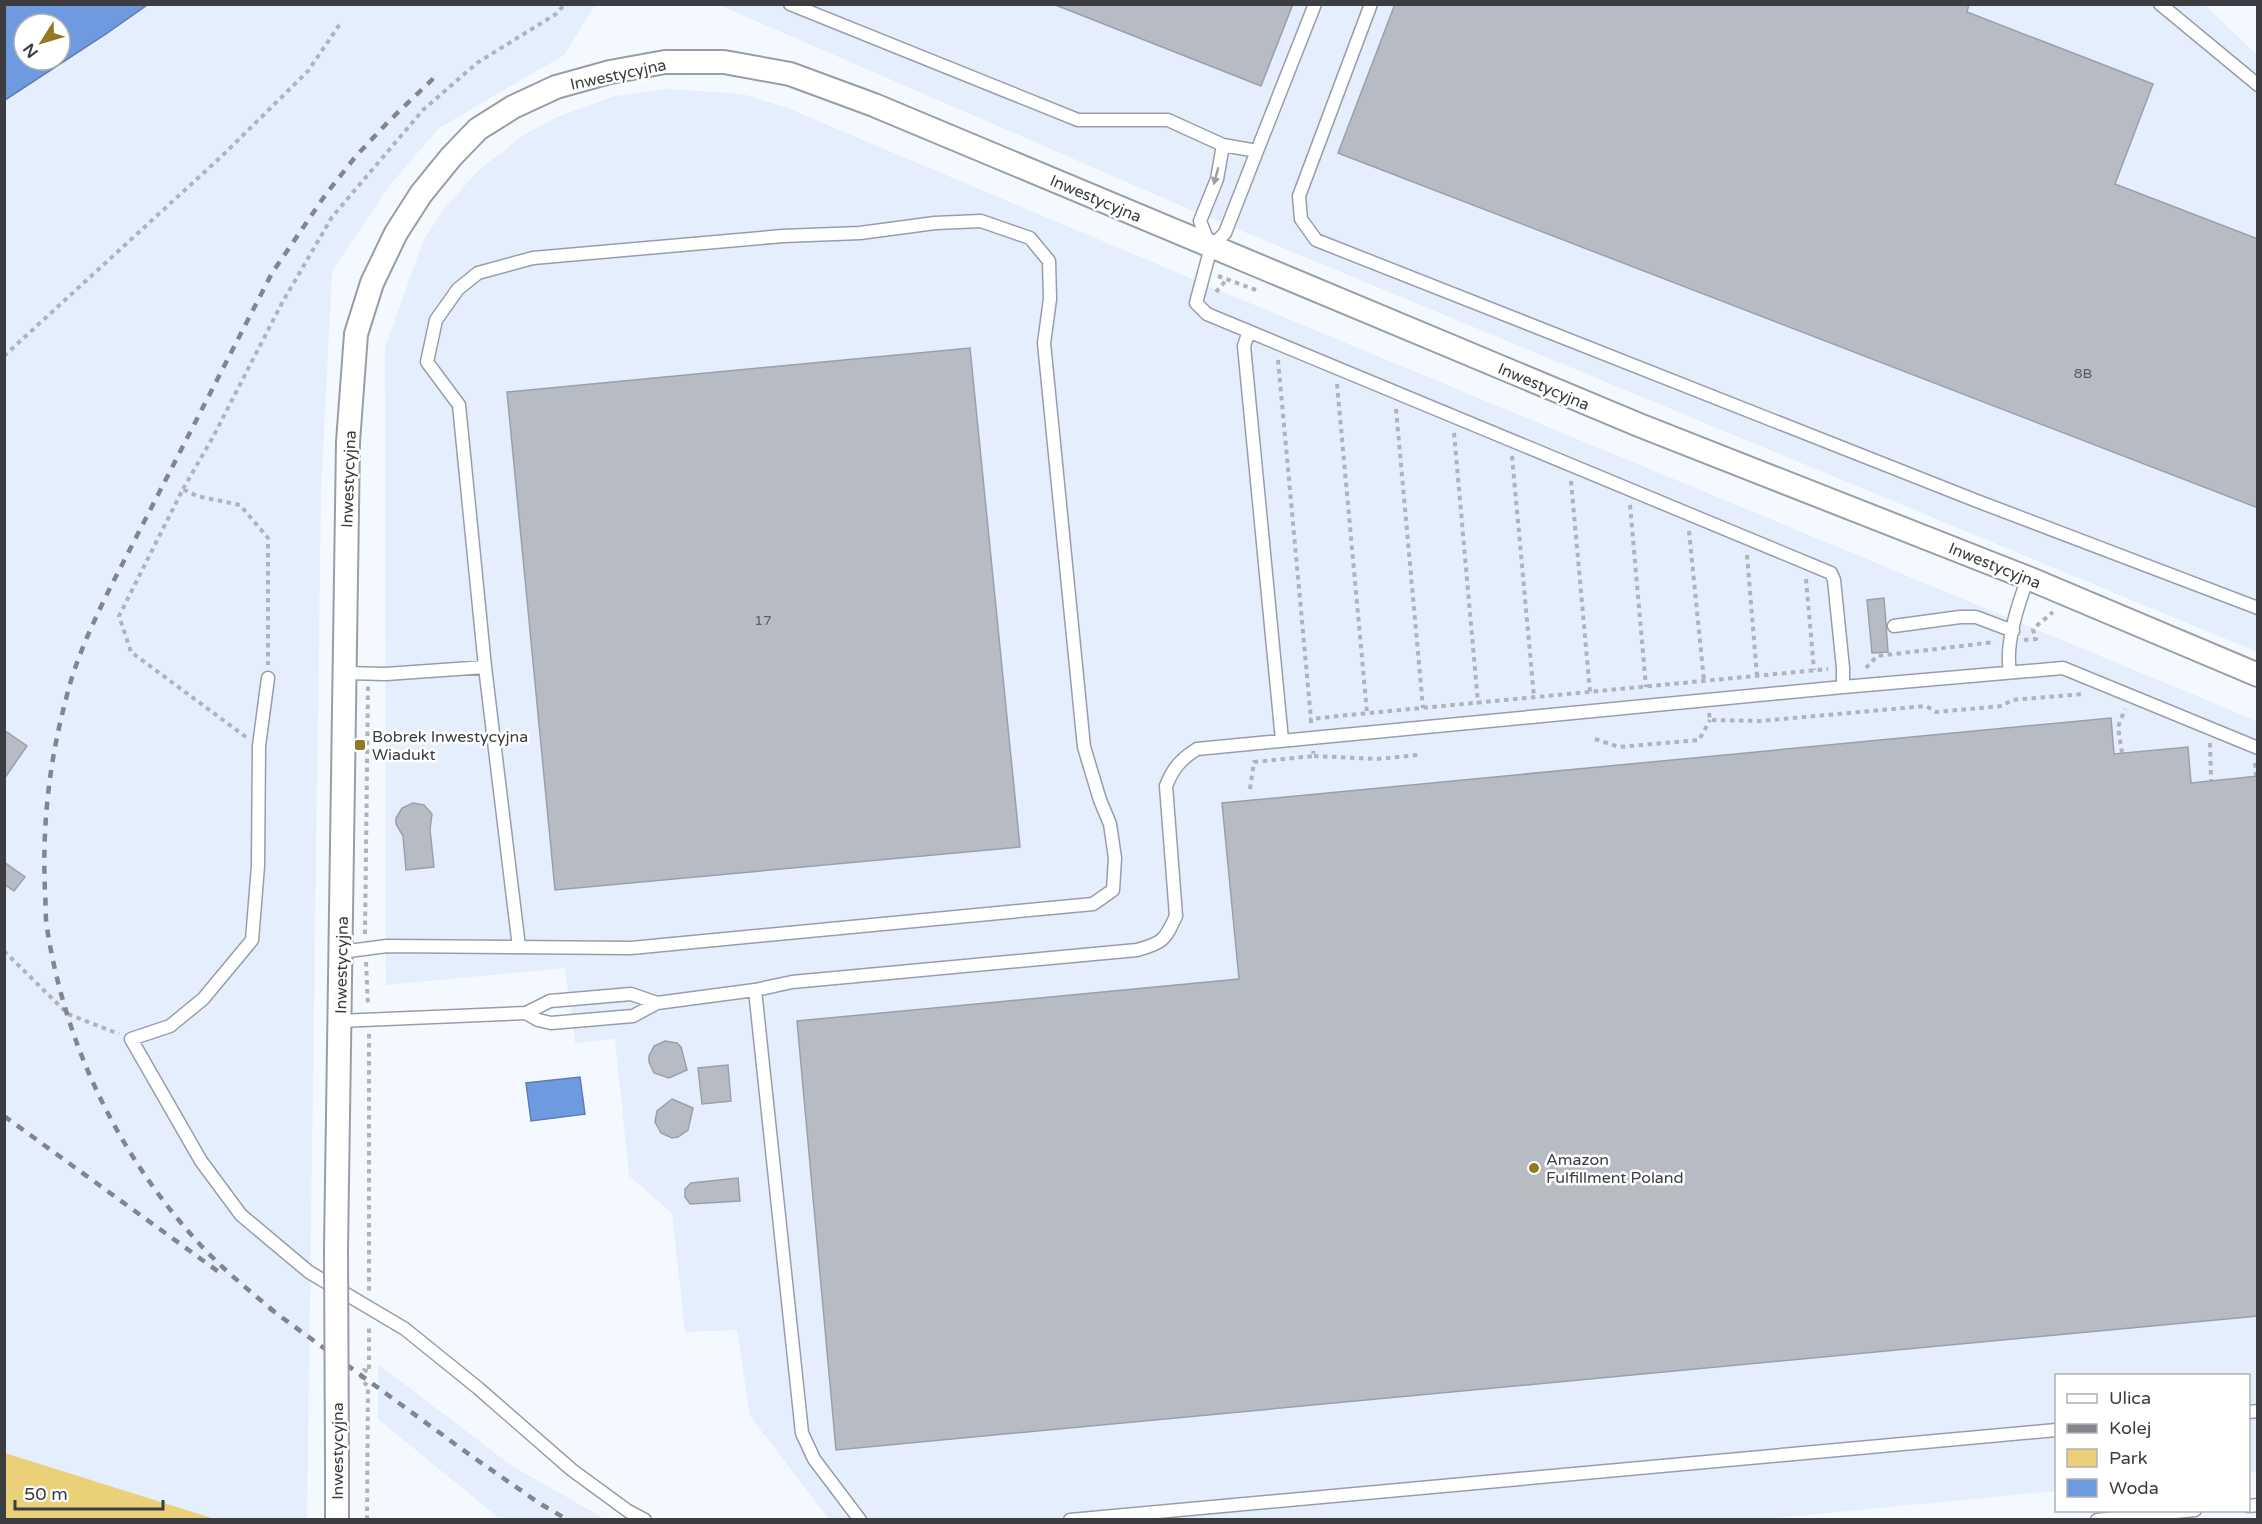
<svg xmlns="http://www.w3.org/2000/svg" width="2262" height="1524" viewBox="0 0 2262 1524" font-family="'Varela Round',sans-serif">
<rect width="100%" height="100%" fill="#f4f8ff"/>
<path fill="#e5eefd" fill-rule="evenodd" d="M5 5H595L564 55 439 128 390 185 332 271 321 492 307 1519H215L5 1453ZM24 24H60V60H24Z
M719 5H2205L2257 55V652L1189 209Z
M668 89 742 94 785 107 1223 292 2257 721V1472L2249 1473 2248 1376H2056V1491L1755 1520 829 1519 750 1416 737 1330 685 1332 672 1213 629 1176 615 1039 575 1043 565 968 386 985 385 348 423 241 443 210 479 170 522 136 557 117 615 96Z
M378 1364 512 1466 605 1519H500L378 1419Z"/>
<path fill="#ebd07a" d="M4 1453H5L215 1519H5Z"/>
<path fill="#6e9adf" stroke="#5f7eaf" stroke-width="1.5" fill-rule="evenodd" d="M5 4H147V5L106 34 5 100ZM24 24H60V60H24Z
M580 1077 585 1114 531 1121 526 1083Z"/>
<path fill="#b7bcc4" stroke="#9ba0a8" stroke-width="1.5" d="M1053 4H1293L1261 86Z
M1395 4H1969L1967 12 2153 84 2115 184 2258 239V508L1338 153Z
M970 348 1020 847 555 890 507 392Z
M1884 598 1888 652 1872 653 1867 600Z
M2111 718 2114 754 2188 747 2191 783 2258 776V1316L836 1450 797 1021 1239 979 1222 803Z
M4 730 27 746 4 779Z
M413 803 424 805 432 814 430 830 434 867 406 870 403 836 396 824V818L402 808Z
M4 862 25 877 14 891 4 884Z
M665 1041 677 1043 681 1047 687 1070 669 1078 654 1073 649 1062V1056L654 1046Z
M728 1065 731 1101 702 1104 698 1068Z
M672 1099 693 1108 688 1130 678 1137 672 1138 661 1133 655 1122 657 1111Z
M738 1178 740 1201 690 1204 685 1197V1189L691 1183Z"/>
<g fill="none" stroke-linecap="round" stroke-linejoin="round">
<g stroke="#999ea6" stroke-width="15">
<path id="service" d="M790 4 1078 120H1168L1223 145 1257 151 1315 4
M1371 4 1299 196 1301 219 1316 240 1977 501 2258 608
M2160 4 2258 85
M1209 244 1200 221 1217 179 1223 145
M1249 331 1244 346 1282 740
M1894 626 1960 617H1976L2013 631
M2010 672C2005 645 2018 604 2028 578
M345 673 386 674 485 667
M268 678 259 746 258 866 252 940 203 999 170 1026 131 1039 201 1161 241 1215 309 1272 405 1329 478 1388 572 1470 628 1511 645 1520
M1843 687 2063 668 2258 748
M341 952 387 946 631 948 1093 904 1113 890 1115 858 1110 824 1100 800 1084 747 1044 343 1050 299 1049 261 1030 238 981 221 935 223 860 233 783 236 533 258 478 273 458 289 436 320 427 362 459 405 485 667 519 947
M755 990 802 1433 814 1459 860 1520
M526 1013 538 1020 551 1023 633 1016 657 1003 755 990 792 982 1137 950C1163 943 1165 940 1176 916L1166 786C1173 768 1181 759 1197 749L1843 687V668L1834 580 1831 573 1207 314 1196 303 1211 247 1225 233 1257 151
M339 1021 526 1013 550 1001 631 994 657 1003
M2248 1412 2258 1411
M2248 1506 2258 1505
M1070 1520 2056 1430
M2097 1520 2195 1510"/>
</g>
<g stroke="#999ea6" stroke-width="26">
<path id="minor" d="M336 1249 348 442 356 334 372 283 396 233 421 194 451 157 478 129 513 107 556 87 610 72 665 62H724L790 74 874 105 1639 425 2028 578 2258 675
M337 1520V1464"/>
</g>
<path stroke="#b0b4b9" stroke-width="4" stroke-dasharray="4.5 4.5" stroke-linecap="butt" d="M1218 276 1256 290
M1216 292 1228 278
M4 356 222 156 308 71 342 21
M1278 360 1311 719
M1337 384 1367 713
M1396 409 1423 708
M1454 433 1478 703
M1512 456 1534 697
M1571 481 1590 692
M183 489 213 437 282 303 332 217 423 110 477 63 556 14 565 4
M1630 505 1646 687
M1689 531 1704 681
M1747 555 1757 676
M1806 579 1814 670
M2024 640 2036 639 2033 630 2034 628 2053 612
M1866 668 1877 656 1995 642
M1709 713 1710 720 1760 721 1926 706 1936 712 2002 706 2012 700 2083 694
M1311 723V719L1338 716 1828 669
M246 737 131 652 119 616 183 489 197 496 240 505 268 538V665
M1595 739 1619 747 1699 740 1710 720
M2210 743 2211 780
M2122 753 2118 727 2125 709
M1314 756 1377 759 1418 755
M2255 763 2256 776
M1250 789 1254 762 1314 756 1313 751
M365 934 368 686
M4 951 68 1014 119 1034
M366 962 368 1006
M369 1034V1291
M367 1520 368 1386 361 1380 364 1370 369 1372V1325"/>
<use href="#service" stroke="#fff" stroke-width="12"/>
<use href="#minor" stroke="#fff" stroke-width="22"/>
<path stroke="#82858a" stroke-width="4.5" stroke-dasharray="8 8" stroke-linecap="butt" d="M4 1116 223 1275
M269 1308 470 1455 539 1503 568 1520
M275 1312C247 1289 219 1266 195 1239 117 1152 65 1044 47 928 45 916 46 904 45 892 42 827 49 762 66 699 75 661 92 625 109 590L272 273 326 194 356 156 389 121 439 73"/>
<g stroke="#999ea6" stroke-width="26" stroke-linecap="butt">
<path id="minor-bridge" d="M336 1249 337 1464"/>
</g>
<use href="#minor-bridge" stroke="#fff" stroke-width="22"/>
</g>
<defs><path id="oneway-solid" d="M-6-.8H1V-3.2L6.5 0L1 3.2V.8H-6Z" transform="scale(1.5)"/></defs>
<use fill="#9d9ea0" href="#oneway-solid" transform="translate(1216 176) rotate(105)"/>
<g fill="#937920" stroke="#fff" stroke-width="2">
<rect x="354" y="739" width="12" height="12" rx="3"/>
<circle cx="1534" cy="1168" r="6"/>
</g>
<g text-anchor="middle" stroke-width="5" stroke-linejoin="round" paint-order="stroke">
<g font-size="14" fill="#5a5d61">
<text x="2083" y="378">8B</text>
<text x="763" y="625">17</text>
</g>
<g font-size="16" fill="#3b3d40" stroke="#fff">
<text transform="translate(618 74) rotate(-12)" y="6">Inwestycyjna</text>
<text transform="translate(1096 198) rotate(23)" y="6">Inwestycyjna</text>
<text transform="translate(1544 386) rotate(23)" y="6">Inwestycyjna</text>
<text transform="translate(348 479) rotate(-88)" y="6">Inwestycyjna</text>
<text transform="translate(1995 565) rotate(22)" y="6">Inwestycyjna</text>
<text transform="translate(341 965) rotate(-89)" y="6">Inwestycyjna</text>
<text transform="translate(337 1451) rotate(-90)" y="6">Inwestycyjna</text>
</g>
<g font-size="16" fill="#3b3d40" stroke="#fff" text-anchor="start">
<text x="372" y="742">Bobrek Inwestycyjna<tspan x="372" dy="18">Wiadukt</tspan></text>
<text x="1546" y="1165">Amazon<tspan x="1546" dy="18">Fulfillment Poland</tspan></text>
</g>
</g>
<rect width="2262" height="1524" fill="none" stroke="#3b3d40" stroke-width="12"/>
<rect x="2055" y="1374" width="195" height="138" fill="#ffffff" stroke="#b1b1b3" stroke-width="1.5"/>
<rect x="2067" y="1394" width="30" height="9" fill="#ffffff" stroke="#b1b1b3" stroke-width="1.5"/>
<text x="2109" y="1404" font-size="18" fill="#3b3d40">Ulica</text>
<rect x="2067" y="1424" width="30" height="9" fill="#82858a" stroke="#b1b1b3" stroke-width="1.5"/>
<text x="2109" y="1434" font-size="18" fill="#3b3d40">Kolej</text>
<rect x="2067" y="1449" width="30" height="18" fill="#ebd07a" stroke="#b1b1b3" stroke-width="1.5"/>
<text x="2109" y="1464" font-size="18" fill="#3b3d40">Park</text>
<rect x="2067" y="1479" width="30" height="18" fill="#6e9adf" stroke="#b1b1b3" stroke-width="1.5"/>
<text x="2109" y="1494" font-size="18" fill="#3b3d40">Woda</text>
<g transform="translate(42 42) rotate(233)"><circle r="28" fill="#ffffff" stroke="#b1b1b3" stroke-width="1.5"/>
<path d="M0-4.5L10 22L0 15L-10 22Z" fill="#937920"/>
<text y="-9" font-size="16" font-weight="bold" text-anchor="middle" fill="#3b3d40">N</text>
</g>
<path d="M15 1500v9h148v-9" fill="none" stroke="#3b3d40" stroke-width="3"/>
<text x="24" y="1500" font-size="18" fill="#3b3d40" stroke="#ffffff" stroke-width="4.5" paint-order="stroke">50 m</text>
</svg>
